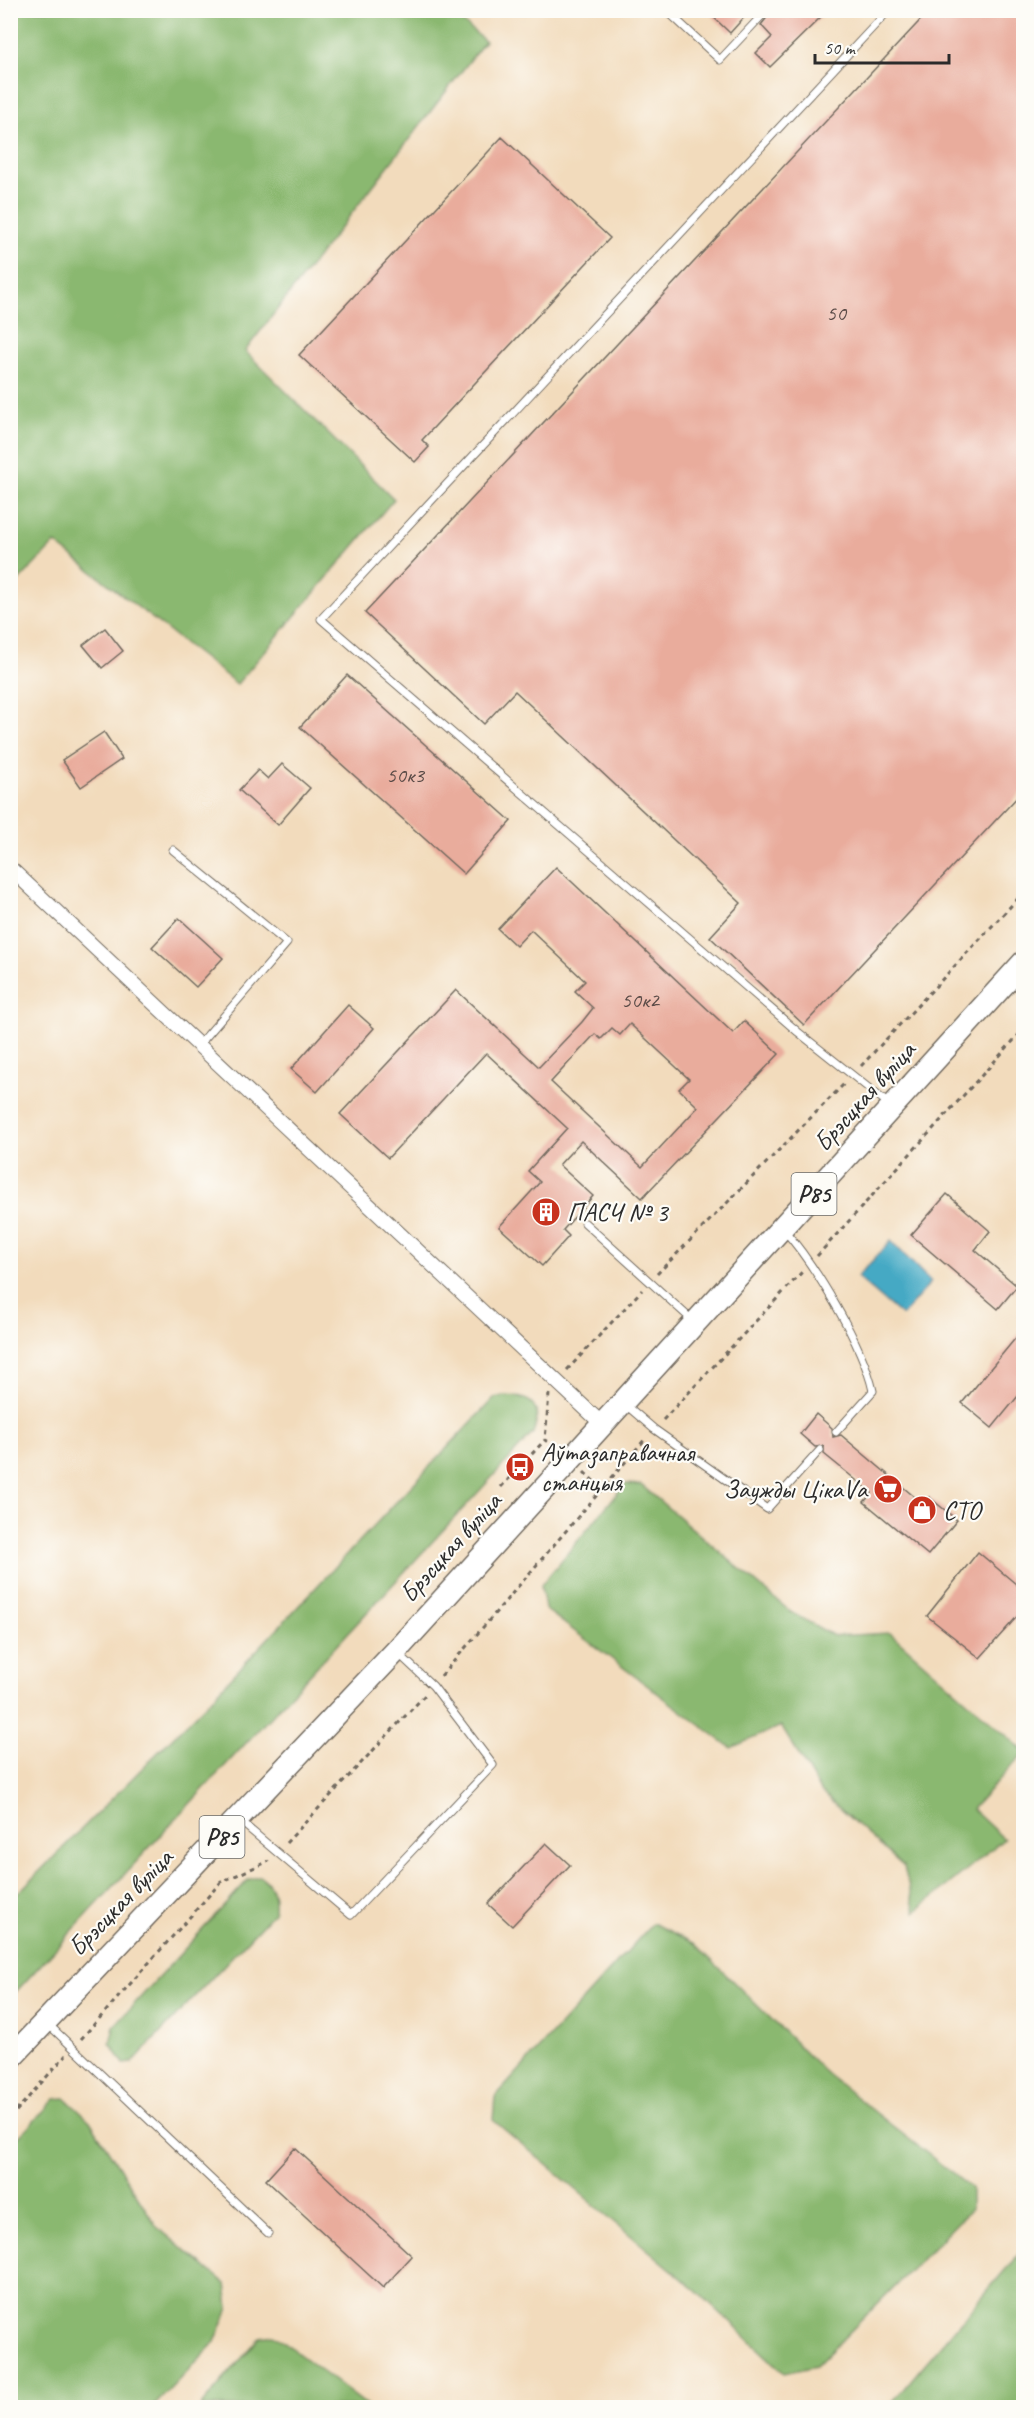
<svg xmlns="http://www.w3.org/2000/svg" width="1034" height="2418" viewBox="0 0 1034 2418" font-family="Caveat,sans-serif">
<rect width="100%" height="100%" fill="#fdfcf7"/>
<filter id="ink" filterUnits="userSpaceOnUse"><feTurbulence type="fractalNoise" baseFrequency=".0167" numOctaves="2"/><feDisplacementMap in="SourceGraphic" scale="12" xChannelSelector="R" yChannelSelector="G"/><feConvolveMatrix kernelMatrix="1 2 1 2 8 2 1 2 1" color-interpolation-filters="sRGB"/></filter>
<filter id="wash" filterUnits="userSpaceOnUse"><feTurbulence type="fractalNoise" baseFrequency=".008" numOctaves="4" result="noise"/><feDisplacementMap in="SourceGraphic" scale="24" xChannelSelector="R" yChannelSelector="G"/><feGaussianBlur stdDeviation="1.35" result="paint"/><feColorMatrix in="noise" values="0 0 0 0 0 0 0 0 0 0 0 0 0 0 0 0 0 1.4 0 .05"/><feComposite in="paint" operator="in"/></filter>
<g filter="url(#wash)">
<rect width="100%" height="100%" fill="#f2dbbc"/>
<path fill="#8ab870" stroke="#5a724e" stroke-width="1.5" d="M11 10 450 11 485 41 245 351 394 499 237 684 55 543 11 589Z
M503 1396C529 1396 544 1403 533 1433L11 1997V1900L213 1697 494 1398Z
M625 1484 641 1485 792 1613 834 1636 890 1633 1023 1750V1754L972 1809 1004 1839 915 1912 904 1867 822 1793 781 1726 731 1748 545 1609 541 1585Z
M260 1876C274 1885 275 1897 274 1912L132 2063 124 2064 110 2043 114 2026 248 1880Z
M653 1923 694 1943 827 2074 971 2188V2209L816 2366 784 2373 697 2291 493 2120 495 2097Z
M65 2098 90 2121 157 2227 226 2284 229 2308 215 2342 153 2407H11V2145L55 2099Z
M1023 2249V2407H888Z
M274 2335 369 2407H200L260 2337Z"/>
<path fill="#44a9c4" stroke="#386a78" stroke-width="1.5" d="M891 1241 931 1282 902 1316 857 1277Z"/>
<g id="blocks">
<path fill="#e9ac9c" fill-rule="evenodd" d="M706 10H759L753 17 748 13 730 33Z
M773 10H828L770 67 756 53 772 37 761 25Z
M930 10H1023V791L804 1025 710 937 741 903 515 691 484 724 365 613Z
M502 137 610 238 422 440 429 447 415 462 299 355Z
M105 628 123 651 102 668 83 645Z
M347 675 511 821 464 874 300 727Z
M104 732 122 759 81 787 62 760Z
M282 764 310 788 278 825 239 790 258 770 268 779Z
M556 867 733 1033 744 1021 779 1054 642 1198 581 1141 559 1165 593 1196 563 1230 569 1236 542 1266 499 1227 540 1182 528 1171 567 1128 486 1053 388 1158 340 1114 456 990 539 1067 582 1022 593 1008 575 991 585 981 531 930 516 946 498 929ZM630 1024 689 1079 679 1089 698 1107 642 1167 551 1082 595 1034 601 1039 612 1028 620 1035Z
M179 918 223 958 196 987 152 947Z
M348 1005 374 1028 317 1092 291 1069Z
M947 1194 990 1231 975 1250 1017 1286 998 1309 911 1235Z
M1023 1329V1390L992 1428 962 1403Z
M816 1414 832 1428 833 1437 841 1435 923 1504 929 1497 957 1520 928 1555 864 1502 872 1493 824 1454V1446L815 1447 800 1434Z
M978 1552 1023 1590V1610L980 1658 927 1616Z
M546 1843 570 1865 512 1926 488 1904Z
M295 2148 412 2256 383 2288 266 2180Z"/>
</g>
</g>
<g filter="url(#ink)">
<use href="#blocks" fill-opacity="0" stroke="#71695e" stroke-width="1.5"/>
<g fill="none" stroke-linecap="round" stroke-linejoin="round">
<g stroke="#71695e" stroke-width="9">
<path id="service" d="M666 10 720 60 767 10
M889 10 321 619 798 1032 890 1105
M173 850 287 943 199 1045
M585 1223 692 1320
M784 1230C815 1265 863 1345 873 1391L836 1432
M626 1405 654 1429 767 1509 820 1450
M240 1821 351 1915 493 1765 433 1686 398 1653
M48 2024 268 2233"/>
</g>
<g stroke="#71695e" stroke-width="16">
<path id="minor" d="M10 868 601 1423"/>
</g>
<g stroke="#71695e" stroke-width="25">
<path id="primary" d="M10 2059 396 1651 1024 962"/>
</g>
<path stroke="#71695e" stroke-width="3" stroke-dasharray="4.5 4.5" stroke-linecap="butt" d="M861 1066 1024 892
M817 1256 1024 1029
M657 1274 844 1084
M567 1370 642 1290
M549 1394 545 1440 556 1448
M663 1420 802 1272
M584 1472 602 1489
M501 1487 545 1440
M441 1676 646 1438
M286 1843 425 1695
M81 2039 221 1882 269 1861
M10 2118 66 2055"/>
<use href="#service" stroke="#fff" stroke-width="7"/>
<use href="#minor" stroke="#fff" stroke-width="14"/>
<use href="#primary" stroke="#fff" stroke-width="22"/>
</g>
</g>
<defs>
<g id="building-disc" transform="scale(1.5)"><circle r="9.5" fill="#c8321e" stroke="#fdfcf7"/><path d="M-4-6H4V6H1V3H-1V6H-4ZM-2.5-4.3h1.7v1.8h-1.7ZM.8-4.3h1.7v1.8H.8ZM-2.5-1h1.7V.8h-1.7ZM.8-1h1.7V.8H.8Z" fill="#fff"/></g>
<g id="bus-disc" transform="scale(1.5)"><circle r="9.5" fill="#c8321e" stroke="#fdfcf7"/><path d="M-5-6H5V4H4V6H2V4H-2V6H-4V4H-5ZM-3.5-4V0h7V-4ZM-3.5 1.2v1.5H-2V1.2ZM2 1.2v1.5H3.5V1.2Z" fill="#fff"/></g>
<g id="supermarket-disc" transform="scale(1.5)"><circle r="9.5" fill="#c8321e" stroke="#fdfcf7"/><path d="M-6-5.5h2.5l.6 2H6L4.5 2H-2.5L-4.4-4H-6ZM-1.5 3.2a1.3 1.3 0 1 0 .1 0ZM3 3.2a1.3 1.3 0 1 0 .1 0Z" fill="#fff"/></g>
<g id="shop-disc" transform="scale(1.5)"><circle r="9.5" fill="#c8321e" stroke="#fdfcf7"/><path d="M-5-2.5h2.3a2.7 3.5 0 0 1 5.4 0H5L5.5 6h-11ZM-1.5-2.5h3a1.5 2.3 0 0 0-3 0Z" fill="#fff"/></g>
</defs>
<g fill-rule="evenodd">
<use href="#building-disc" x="546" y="1212"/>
<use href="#bus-disc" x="520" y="1467"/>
<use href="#supermarket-disc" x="888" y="1489"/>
<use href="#shop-disc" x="922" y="1510"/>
</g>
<g text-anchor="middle" stroke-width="4.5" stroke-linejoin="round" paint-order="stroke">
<g font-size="22" fill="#5a4b47">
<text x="836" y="320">50</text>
<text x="405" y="782">50к3</text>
<text x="640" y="1007">50к2</text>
</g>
<g fill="#fdfcf7" stroke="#6a6a68" stroke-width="1.5">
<rect x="791.5" y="1173" width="45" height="42" rx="4.5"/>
<rect x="199.5" y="1816" width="45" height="42" rx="4.5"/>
</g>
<g font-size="24" font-weight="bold" fill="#2b2b2b">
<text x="814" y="1202">Р85</text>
<text x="222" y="1845">Р85</text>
</g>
<g font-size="26" fill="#2b2b2b" stroke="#fdfcf7">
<text transform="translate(864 1096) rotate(-48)" y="9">Брэсцкая вуліца</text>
<text transform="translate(450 1547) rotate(-48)" y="9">Брэсцкая вуліца</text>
<text transform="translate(120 1902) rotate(-46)" y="9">Брэсцкая вуліца</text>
</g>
<g font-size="26" fill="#2b2b2b" stroke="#fdfcf7" text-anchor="start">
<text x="567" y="1221">ПАСЧ № 3</text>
<text x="541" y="1461">Аўтазаправачная<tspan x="541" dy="30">станцыя</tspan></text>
<text x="867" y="1498" text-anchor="end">Заужды ЦікаVа</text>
<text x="943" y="1519">СТО</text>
</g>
</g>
<rect width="1034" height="2418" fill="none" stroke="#fdfcf7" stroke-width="36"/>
<path d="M815 54v9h134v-9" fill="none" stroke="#2b2b2b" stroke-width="3"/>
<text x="824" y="54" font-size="18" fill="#2b2b2b" stroke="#fdfcf7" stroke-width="4.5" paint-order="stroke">50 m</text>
</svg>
